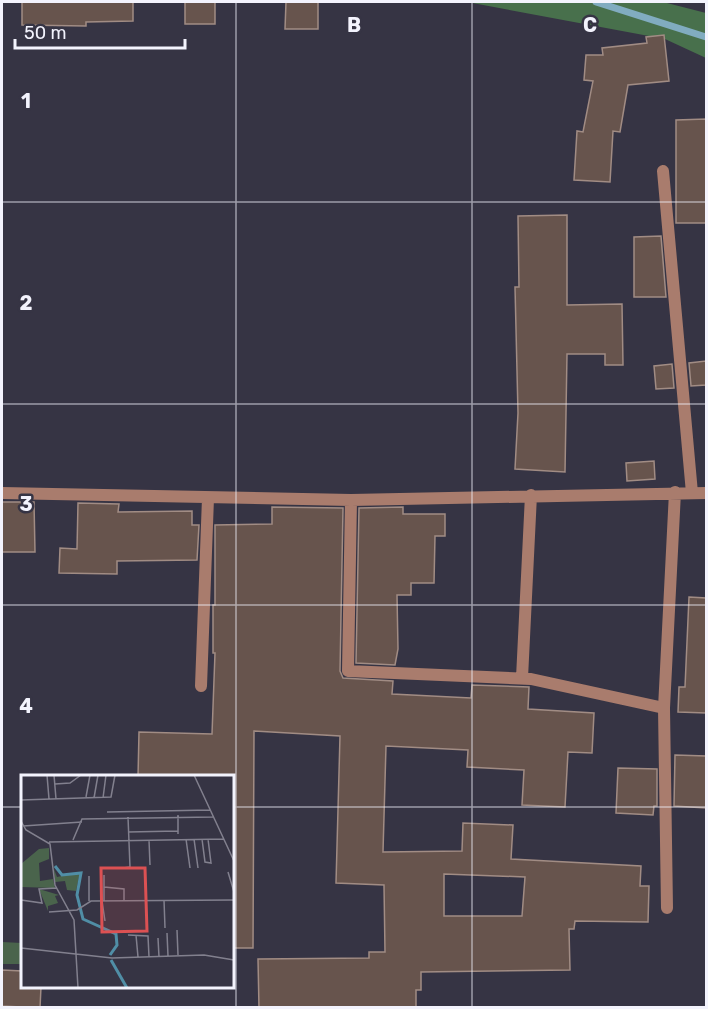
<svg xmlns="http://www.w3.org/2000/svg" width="708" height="1009" viewBox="0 0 708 1009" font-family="Rubik,sans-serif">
<rect width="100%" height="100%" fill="#363444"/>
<path fill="#4a644c" d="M2 942 22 943V964H2Z"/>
<path fill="#48704c" d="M467 2H663L706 13V58L665 39Z"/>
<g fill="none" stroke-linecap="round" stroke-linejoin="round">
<path stroke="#81acc0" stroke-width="7" d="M596 2 706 37"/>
</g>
<path fill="#67544d" stroke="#a18c84" stroke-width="1.5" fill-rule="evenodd" d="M22 2H133V21L86 22V26L22 25Z
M185 2H215V24H185Z
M286 2H318V29H285Z
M664 35 669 81 628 85 620 132 613 131 610 182 574 180 577 131 583 132 593 81 584 80 586 55H603L602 48 647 43 646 37Z
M706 119V223H676V120Z
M567 215V305L622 304 623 365H605V354H567L565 472 515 469 518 413 515 287H519L518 216Z
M661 236 666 297H634V237Z
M706 361V385L691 386 689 363Z
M672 364 674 388 656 389 654 366Z
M654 461 655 479 627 481 626 463Z
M2 502H34L35 552H2Z
M78 503 119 504 118 512 192 511V525H199L197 560 117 561V574L59 573 60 548 77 549Z
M272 507 343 508 340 671 343 678 393 681 392 694 471 698 472 685 529 687 528 709 594 713 592 753 568 752 565 807 522 805 524 770 467 767 468 750 386 746 383 852 462 851 463 823 513 825 511 859 641 866 640 886H649L648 922 575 921 574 929H569L570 970 421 972V990H416V1007L259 1008 258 959 369 958V952H385L384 885 336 883 340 736 254 731 253 948H232V777H138L139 732 212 734 215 653H213V605H215V525L272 524ZM444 874 525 877 522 916H444Z
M403 507V514H445V536H435L434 583H411V595H397L398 649 395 665 356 663 359 508Z
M689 597 706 598V713L678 712 679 687H685Z
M675 755 706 756V808L674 806Z
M618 768 657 769V806H654L653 815 616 813Z
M2 970 22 971V987H41L40 1008 2 1006Z"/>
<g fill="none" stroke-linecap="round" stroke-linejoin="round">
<path stroke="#a97c6d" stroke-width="12" d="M663 171 692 493
M2 493 351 500 706 493
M351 500 348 671 531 679 664 708
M522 678 531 495
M201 686 208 498
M667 908 664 708 675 492"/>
</g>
<path fill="none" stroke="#f3f3fd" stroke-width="1.5" stroke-opacity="0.55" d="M236 2V1008M472 2V1008M2 202H706M2 404H706M2 605H706M2 807H22M232 807H706"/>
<g transform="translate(21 775)">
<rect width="213" height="213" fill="#363444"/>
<path d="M28 73V84L18 88 19 106 32 104 34 113 0 112V89L18 74ZM33 94 36 102 59 97 55 116 46 115 44 106 34 107ZM18 114 38 120 34 121 37 128 27 131V136Z" fill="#4a644c"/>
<path fill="none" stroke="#508ea6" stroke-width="3" d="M34 91 41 100 60 98 56 120 62 144 95 159 96 170 89 180M90 185 106 213"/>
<path fill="none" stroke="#82808e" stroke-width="1.5" d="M26 0 28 24M33 0 35 24M173 0 213 86M34 9 49 8 60 0M65 22 69 0M73 23 77 0M82 23 85 0M0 25 90 22 94 0M86 37 189 35M157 40V59M0 46 5 55 29 69 34 110 53 145 57 213M2 51 61 47M107 57 157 56M165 64 169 93M173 64 177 93M181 64 184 87 190 88 187 64M52 65 61 44 192 42M128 65 129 90M28 67 203 64M102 93 109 92 107 42M207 97 213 117M83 112 103 114V125M0 125 21 128 18 114 36 113M143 125 144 153M68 126V101M81 126 84 146M83 126V100M28 137 56 135 70 126 213 125M156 155 157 180M146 158 147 181M107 160 127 161 128 182M115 160 117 182M137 163 138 182M0 173 91 183 183 180 213 185"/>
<path fill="#dc5153" fill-opacity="0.15" stroke="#dc5153" stroke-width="3" d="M80 93H124L126 156 81 157Z"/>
<rect width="213" height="213" fill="none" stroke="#f3f3fd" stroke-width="3"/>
</g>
<g font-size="20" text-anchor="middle" font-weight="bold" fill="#f3f3fd" stroke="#363444" stroke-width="5" stroke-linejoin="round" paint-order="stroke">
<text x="354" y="32">B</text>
<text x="590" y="32">C</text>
<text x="26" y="108">1</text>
<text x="26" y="310">2</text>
<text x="26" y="511">3</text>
<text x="26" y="713">4</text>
</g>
<rect width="708" height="1009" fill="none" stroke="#f3f3fd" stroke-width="6"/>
<path d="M15 39v9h170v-9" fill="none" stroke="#f3f3fd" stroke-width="3"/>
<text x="24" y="39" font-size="18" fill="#f3f3fd" stroke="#363444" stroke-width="4.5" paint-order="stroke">50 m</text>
</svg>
